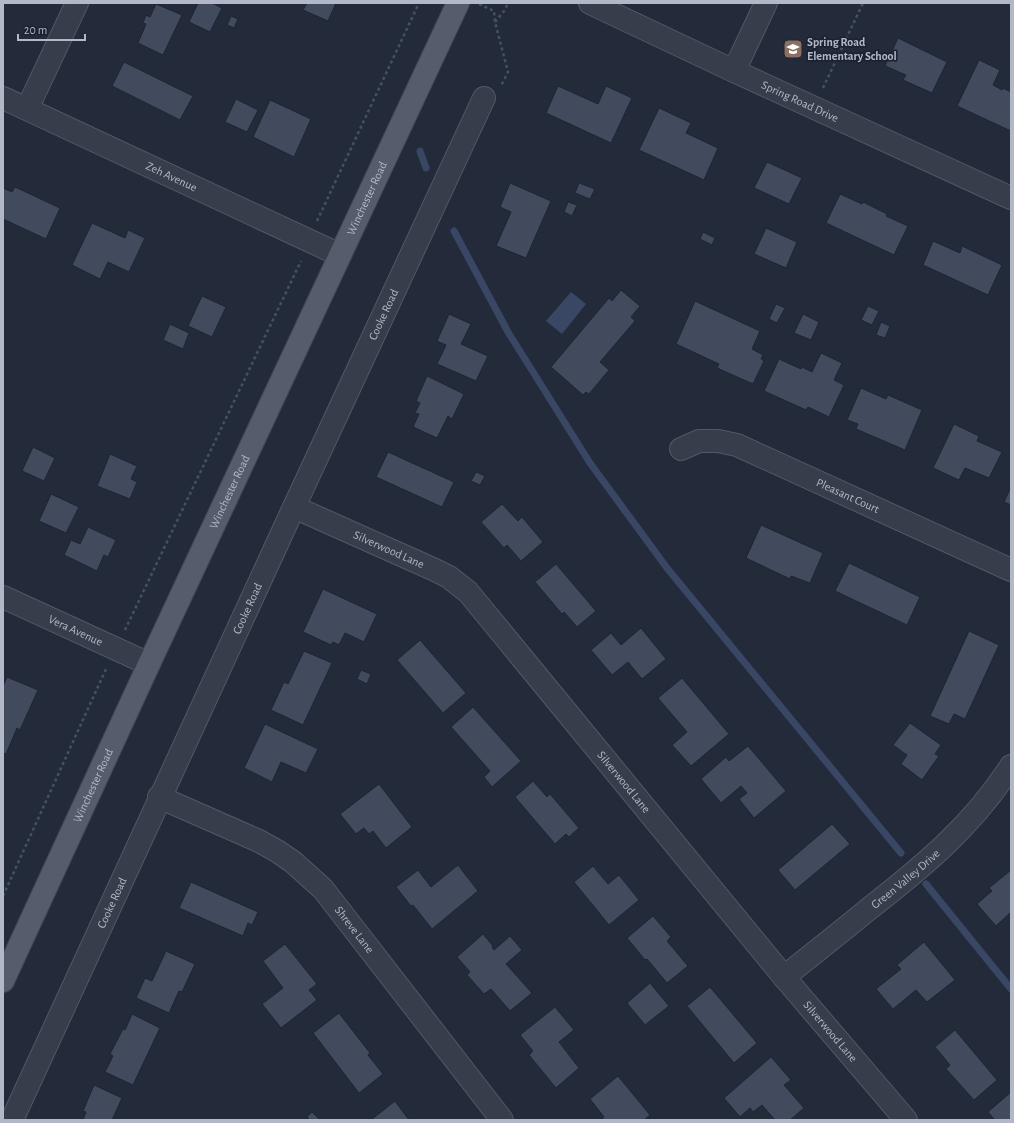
<svg xmlns="http://www.w3.org/2000/svg" width="1014" height="1123" viewBox="0 0 1014 1123" font-family="'Alegreya Sans',sans-serif">
<rect width="100%" height="100%" fill="#232b3b"/>
<path fill="#394664" d="M571 292 586 304 562 334 546 321Z"/>
<g fill="none" stroke-linecap="round" stroke-linejoin="round">
<path stroke="#394664" stroke-width="7" d="M420 151 426 168
M454 231 508 332 590 463 667 568 901 853
M926 884 1011 989"/>
</g>
<path fill="#424a5d" stroke="#1e2432" d="M198 3H212L222 8 210 32 189 22Z
M307 3H336L328 21 303 10Z
M156 4 182 15 163 55 138 43 146 24 143 23 146 15 150 17Z
M231 16 238 19 234 28 227 25Z
M898 38 947 62 932 93 903 80 906 75 885 66Z
M979 60 1000 70 993 85 1002 90 1003 88 1011 92V131L957 106Z
M124 62 193 96 180 120 112 86Z
M558 86 598 104 606 86 632 98 611 143 546 113Z
M236 99 258 110 247 132 225 122Z
M270 100 311 119 294 157 253 137Z
M659 108 691 123 686 133 718 148 704 180 639 150Z
M767 162 802 178 789 204 754 188Z
M510 183 551 201 526 258 496 246 511 212 500 207Z
M579 183 595 189 590 199 575 193Z
M15 187 60 208 46 239 3 219V188L12 192Z
M840 194 862 204 863 202 887 214 886 216 908 226 894 255 826 223Z
M568 202 577 205 572 216 564 212Z
M92 223 125 238 128 230 145 238 129 272 108 262 100 279 72 265Z
M766 228 797 242 786 268 754 254Z
M703 232 715 238 712 245 700 239Z
M933 241 960 253 962 246 1002 265 988 295 923 265Z
M621 290 640 306 631 317 635 321 600 362 609 370 589 394 586 392 583 395 551 367 609 298 612 301Z
M202 296 226 307 212 337 188 326Z
M695 301 760 331 752 349 763 355 761 359 764 361 753 384 717 368 719 364 676 344Z
M776 304 785 308 777 323 769 319Z
M868 306 879 311 872 325 861 320Z
M449 314 471 324 461 344 488 356 476 381 437 364 446 345 437 341Z
M803 314 819 322 811 340 794 333Z
M881 322 890 326 885 338 876 335Z
M170 324 189 333 183 349 163 340Z
M821 353 842 363 834 380 844 385 829 417 808 407 806 410 764 391 779 359 801 369 802 367 812 372Z
M427 376 464 394 452 419 448 416 437 438 413 427 419 414 415 413 420 403 416 401Z
M861 388 886 399 888 395 922 410 905 450 856 429 858 424 847 420Z
M954 424 979 436 977 441 1002 452 989 478 965 468 959 480 933 468Z
M33 447 55 458 44 481 22 471Z
M388 452 454 482 442 507 376 477Z
M110 454 137 466 131 479 137 482 130 499 97 486Z
M476 472 485 476 480 485 471 481Z
M1011 487V505L1004 502Z
M51 494 79 507 66 533 39 521Z
M502 504 518 521 522 517 543 542 521 561 507 545 504 548 481 522Z
M761 525 823 553 810 583 791 576 790 579 746 558Z
M88 527 116 540 108 557 104 555 97 571 64 555 71 540 80 544Z
M849 563 920 597 907 625 835 591Z
M556 564 596 611 577 627 564 612 562 614 535 582Z
M323 589 377 614 364 642 345 633 339 645 333 642 331 645 303 632Z
M641 628 666 659 642 679 628 662 612 675 591 650 611 633 621 645Z
M969 631 999 645 965 719 954 714 949 724 930 716Z
M420 640 466 693 443 713 397 660Z
M304 651 332 663 303 725 271 710 284 682 288 684Z
M361 670 371 674 367 684 357 679Z
M7 677 38 690 20 730 17 728 6 754 3 753V686Z
M682 678 729 734 691 766 672 745 687 732 658 698Z
M473 707 521 761 492 787 484 777 490 771 451 727Z
M910 723 941 745 935 754 939 756 922 780 901 764 907 755 893 745Z
M265 724 318 749 306 773 281 762 272 782 244 768Z
M748 746 786 791 754 818 739 799 747 793 741 786 721 803 701 779 726 757 729 761Z
M533 781 547 797 550 794 579 828 569 837 566 834 555 844 515 797Z
M379 784 412 827 386 848 373 831 369 834 364 828 356 834 340 814Z
M832 824 850 844 795 890 778 870Z
M458 865 478 891 432 929 413 905 411 906 396 887 418 870 431 887Z
M593 866 608 884 619 875 639 900 609 925 574 882Z
M1011 870V912L996 926 977 904 992 891 989 888Z
M191 882 258 912 252 925 248 923 243 936 179 908Z
M653 916 671 937 667 941 688 966 667 983 647 959 645 960 627 938Z
M483 934 493 946 492 947 494 950 510 936 522 950 506 964 532 993 510 1011 491 989 484 994 467 975 470 972 457 957Z
M924 942 955 980 927 1002 916 990 893 1009 876 989 901 969 897 965Z
M285 944 317 984 309 990 317 1000 281 1028 262 1004 283 988 263 961Z
M166 951 195 964 182 992 179 991 169 1013 136 998 145 978 152 981Z
M650 983 669 1006 645 1025 627 1003Z
M710 987 757 1043 734 1063 687 1006Z
M555 1007 574 1030 559 1042 579 1068 556 1088 529 1055 533 1051 520 1035Z
M339 1013 370 1053 368 1055 383 1074 359 1093 313 1033Z
M132 1014 160 1028 133 1085 105 1072 113 1056 110 1054 123 1029 125 1030Z
M955 1030 997 1080 974 1100 946 1069 950 1065 935 1047Z
M771 1057 791 1080 784 1085 804 1108 790 1120H775L762 1105 753 1112 750 1108 740 1117 724 1098Z
M618 1076 650 1115 644 1120H601L604 1117 590 1099Z
M94 1085 122 1098 112 1120H83L86 1112 83 1111Z
M1011 1092V1120H995L988 1112Z
M395 1101 409 1120H371Z
M312 1112 319 1119 318 1120H310L307 1117Z"/>
<g fill="none" stroke-linecap="round" stroke-linejoin="round">
<g stroke="#525866" stroke-width="24">
<g id="minor">
<path id="s1" d="M590 3 734 71 1011 198"/>
<path d="M734 71 766 3"/>
<path id="s2" d="M3 98 340 255"/>
<path d="M27 109 77 3"/>
<path id="s3" d="M681 449 699 441H718L737 445 1011 570"/>
<path id="s4" d="M294 507 435 570 449 577 468 592 784 977 906 1120"/>
<path id="s5" d="M3 597 149 664"/>
<path id="s6" d="M159 797 259 841 277 851 293 862 323 889 502 1120"/>
<path id="s7" d="M784 977C813 954 842 931 870 908 925 865 973 825 1011 766"/>
<path id="s8" d="M12 1120 294 507 484 98"/>
</g>
</g>
<g stroke="#404654" stroke-width="24">
<g id="major">
<path id="s9" d="M3 981 149 664 458 3"/>
</g>
</g>
<path stroke="#435459" stroke-width="2.5" stroke-dasharray="3 3" stroke-linecap="butt" d="M479 4 494 11 495 22 508 72 501 86
M495 22 505 10 508 3
M823 88 863 3
M317 221 419 3
M125 630 301 261
M3 896 106 669"/>
<use href="#minor" stroke="#373d4b" stroke-width="22"/>
<use href="#major" stroke="#555c6b" stroke-width="22"/>
</g>
<defs>
<g id="school-square" transform="scale(1)"><rect x="-9" y="-9" width="18" height="18" rx="4" fill="#8d6e63" stroke="#1c2230"/><path d="M0-5L7-2L0 1L-7-2ZM-4 1L0 2.5L4 1V4Q0 6-4 4Z" fill="#fff"/></g>
</defs>
<g fill-rule="evenodd">
<use href="#school-square" x="793" y="49"/>
</g>
<g text-anchor="middle" stroke-width="3.5" stroke-linejoin="round" paint-order="stroke">
<g font-size="12" font-weight="bold" fill="#b2b8c7" stroke="#1c2230" text-anchor="start">
<text x="807" y="46">Spring Road<tspan x="807" dy="14">Elementary School</tspan></text>
</g>
<g font-size="12" fill="#b2b8c7" stroke="#1c2230">
<text dy="4" stroke="none"><textPath href="#s1" startOffset="232">Spring Road Drive</textPath></text>
<text dy="4" stroke="none"><textPath href="#s2" startOffset="186">Zeh Avenue</textPath></text>
<text dy="4" stroke="none"><textPath href="#s9" startOffset="863">Winchester Road</textPath></text>
<text dy="4" stroke="none"><textPath href="#s8" startOffset="887">Cooke Road</textPath></text>
<text dy="4" stroke="none"><textPath href="#s9" startOffset="539">Winchester Road</textPath></text>
<text dy="4" stroke="none"><textPath href="#s3" startOffset="180">Pleasant Court</textPath></text>
<text dy="4" stroke="none"><textPath href="#s4" startOffset="104">Silverwood Lane</textPath></text>
<text dy="4" stroke="none"><textPath href="#s8" startOffset="563">Cooke Road</textPath></text>
<text dy="4" stroke="none"><textPath href="#s5" startOffset="80">Vera Avenue</textPath></text>
<text dy="4" stroke="none"><textPath href="#s4" startOffset="440">Silverwood Lane</textPath></text>
<text dy="4" stroke="none"><textPath href="#s9" startOffset="215">Winchester Road</textPath></text>
<text dy="4" stroke="none"><textPath href="#s7" startOffset="156">Green Valley Drive</textPath></text>
<text dy="4" stroke="none"><textPath href="#s8" startOffset="239">Cooke Road</textPath></text>
<text dy="4" stroke="none"><textPath href="#s6" startOffset="241">Shreve Lane</textPath></text>
<text dy="4" stroke="none"><textPath href="#s4" startOffset="764">Silverwood Lane</textPath></text>
</g>
</g>
<rect width="1014" height="1123" fill="none" stroke="#b2b8c7" stroke-width="8"/>
<path d="M18 34v6h67v-6" fill="none" stroke="#b2b8c7" stroke-width="2"/>
<text x="24" y="34" font-size="12" fill="#b2b8c7" stroke="#1c2230" stroke-width="3" paint-order="stroke">20 m</text>
</svg>
